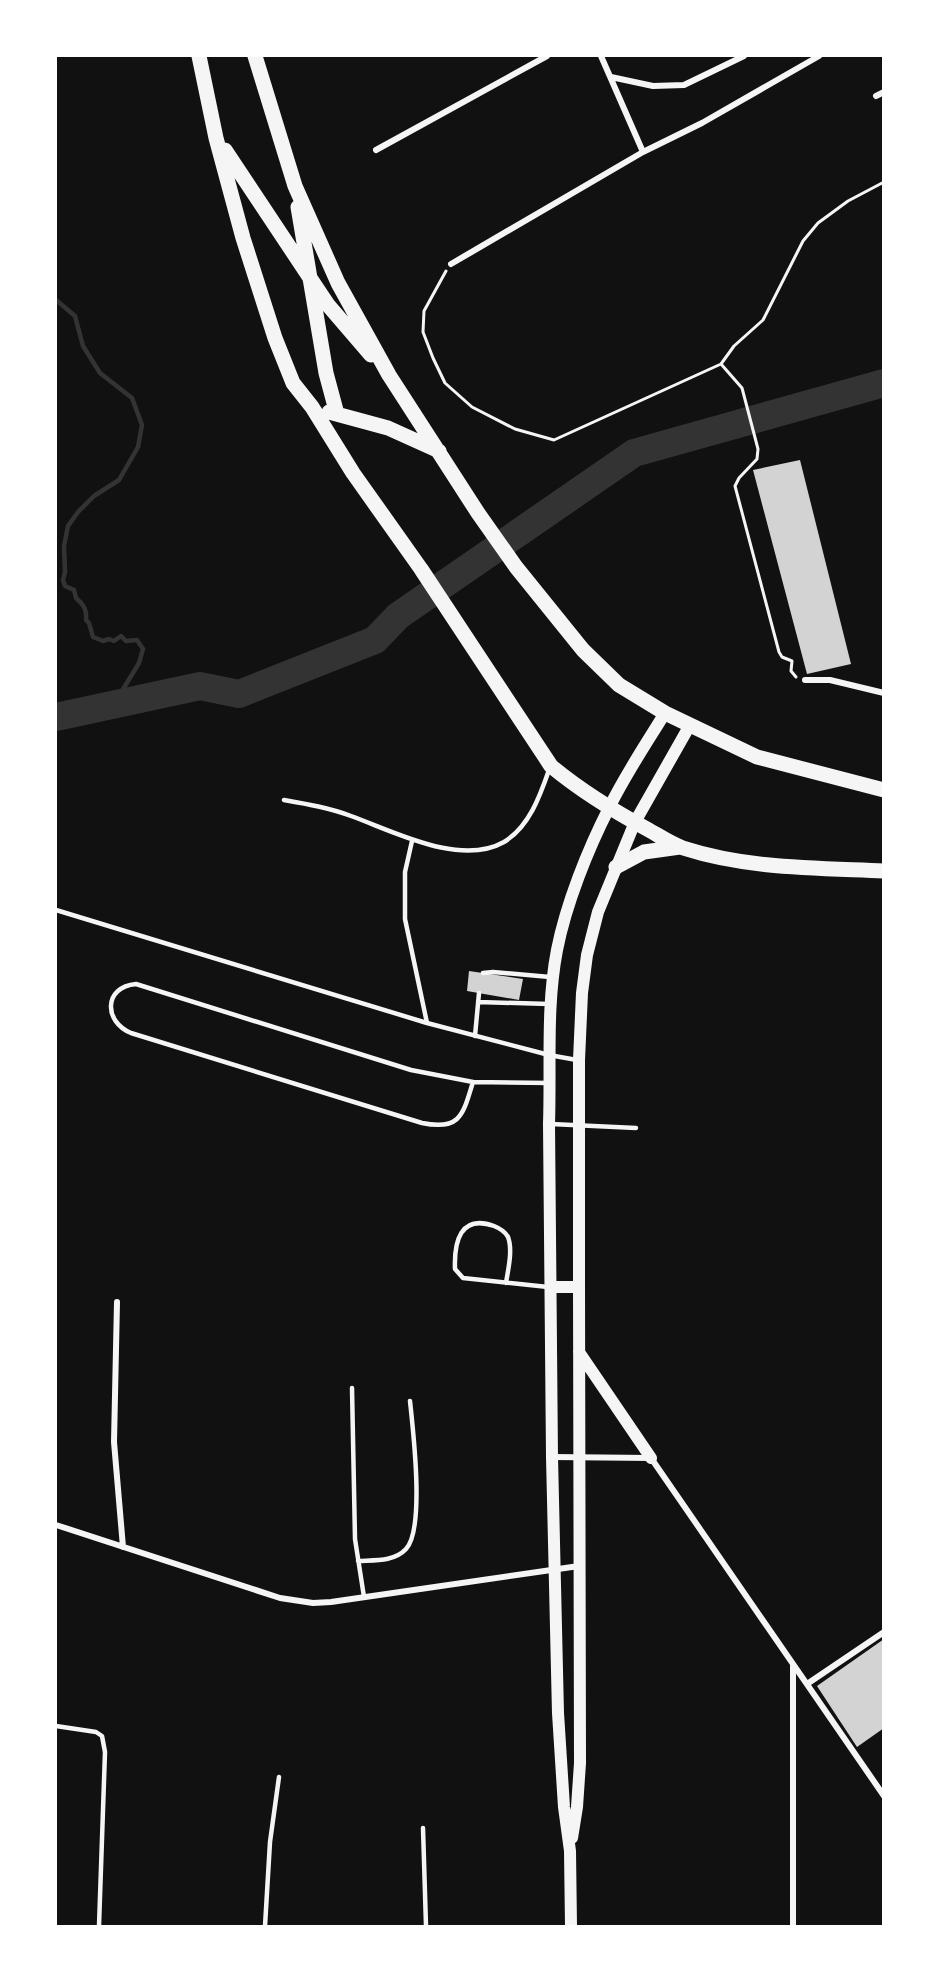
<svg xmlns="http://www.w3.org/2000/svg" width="939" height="1982" viewBox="0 0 939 1982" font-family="'Fira Sans Condensed',sans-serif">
<rect width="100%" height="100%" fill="#111"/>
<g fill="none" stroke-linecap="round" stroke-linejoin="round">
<path stroke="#333" stroke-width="4.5" d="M56 300 75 316 83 346 100 373 132 398 142 425 138 447 119 480 94 496 78 512 68 526 64 546 65 572 63 580 65 586 74 590 76 598C84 605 87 610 86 620L89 623 93 637 103 641 109 639 114 641 121 636 126 641 137 640 143 649 139 663 114 704"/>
<path stroke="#333" stroke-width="28" d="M56 717 200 686 239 694 375 640 398 616 634 453 884 383"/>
</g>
<path fill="#d3d3d3" d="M800 460 851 664 807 674 753 470Z
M469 971 523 979 519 1000 467 991Z
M884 1639V1728L857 1747 817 1686Z"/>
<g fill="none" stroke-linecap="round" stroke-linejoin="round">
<path stroke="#f5f5f5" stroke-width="3" d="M446 271 424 311 423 332 433 358 445 383 472 407 515 429 554 440 721 364 734 346 763 320 803 241 818 223 848 201 884 182
M721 364 742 388 758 449 757 459 739 478 735 486 779 652 782 657 792 661 791 671 796 677"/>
<path stroke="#f5f5f5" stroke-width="4.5" d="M284 800C307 804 330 808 351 816 393 831 460 867 504 842 529 827 540 796 549 770
M412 841 405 872V919L427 1023
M56 910 427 1023 549 1055 577 1060
M483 973 493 972 550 977
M478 1002 549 1004
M475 1036 479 993
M473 1082C463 1114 461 1131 422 1123L131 1033C104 1022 103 987 136 984L411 1070 473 1082 550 1083
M551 1124 636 1128
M506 1283C508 1270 513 1250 508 1237 505 1231 499 1228 494 1226 460 1214 454 1242 455 1269L463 1278 548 1287
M352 1388 355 1539 364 1597
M358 1561C374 1560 394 1562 406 1549 425 1529 413 1430 410 1401
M56 1726 96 1732 102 1736 105 1752 99 1926
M423 1828 426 1926
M265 1926 270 1842 279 1777"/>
<path stroke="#f5f5f5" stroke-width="6" d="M601 56 643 152
M611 77 653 86 684 85 744 56
M876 96 884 92
M376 150 547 56
M451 264 643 152 702 123 819 56
M805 680H830L884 693
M117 1302 114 1442 123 1547
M552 1457 651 1458 884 1796
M56 1525 280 1598 313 1603 331 1602 579 1566
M793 1666V1926
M807 1684 884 1632"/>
<path stroke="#f5f5f5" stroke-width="12" d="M551 1287H579
M579 1352 651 1458
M572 1838 577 1807 580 1763 579 1287V1060L582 993 587 955 598 912 635 822 690 725
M571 1926 570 1851 564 1807 558 1713 552 1457 549 1124C551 1066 546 1007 557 950 566 904 588 849 609 808 625 775 646 744 665 713"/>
<path stroke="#f5f5f5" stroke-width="15" d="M199 56 216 138 243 238 275 338 293 383 312 407 353 473 421 569 551 766C581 791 612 810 647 829 658 835 671 844 683 848 748 869 816 868 884 871
M255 56 295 186 338 283 389 375 478 513 516 567 583 650 619 685 665 713 757 757 884 790
M225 150 328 305 371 355
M298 207 326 373 337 414
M329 412 388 428 439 451
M616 867 644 852 680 847"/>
</g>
<rect width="939" height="1982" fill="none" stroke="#ffffff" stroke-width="114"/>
</svg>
